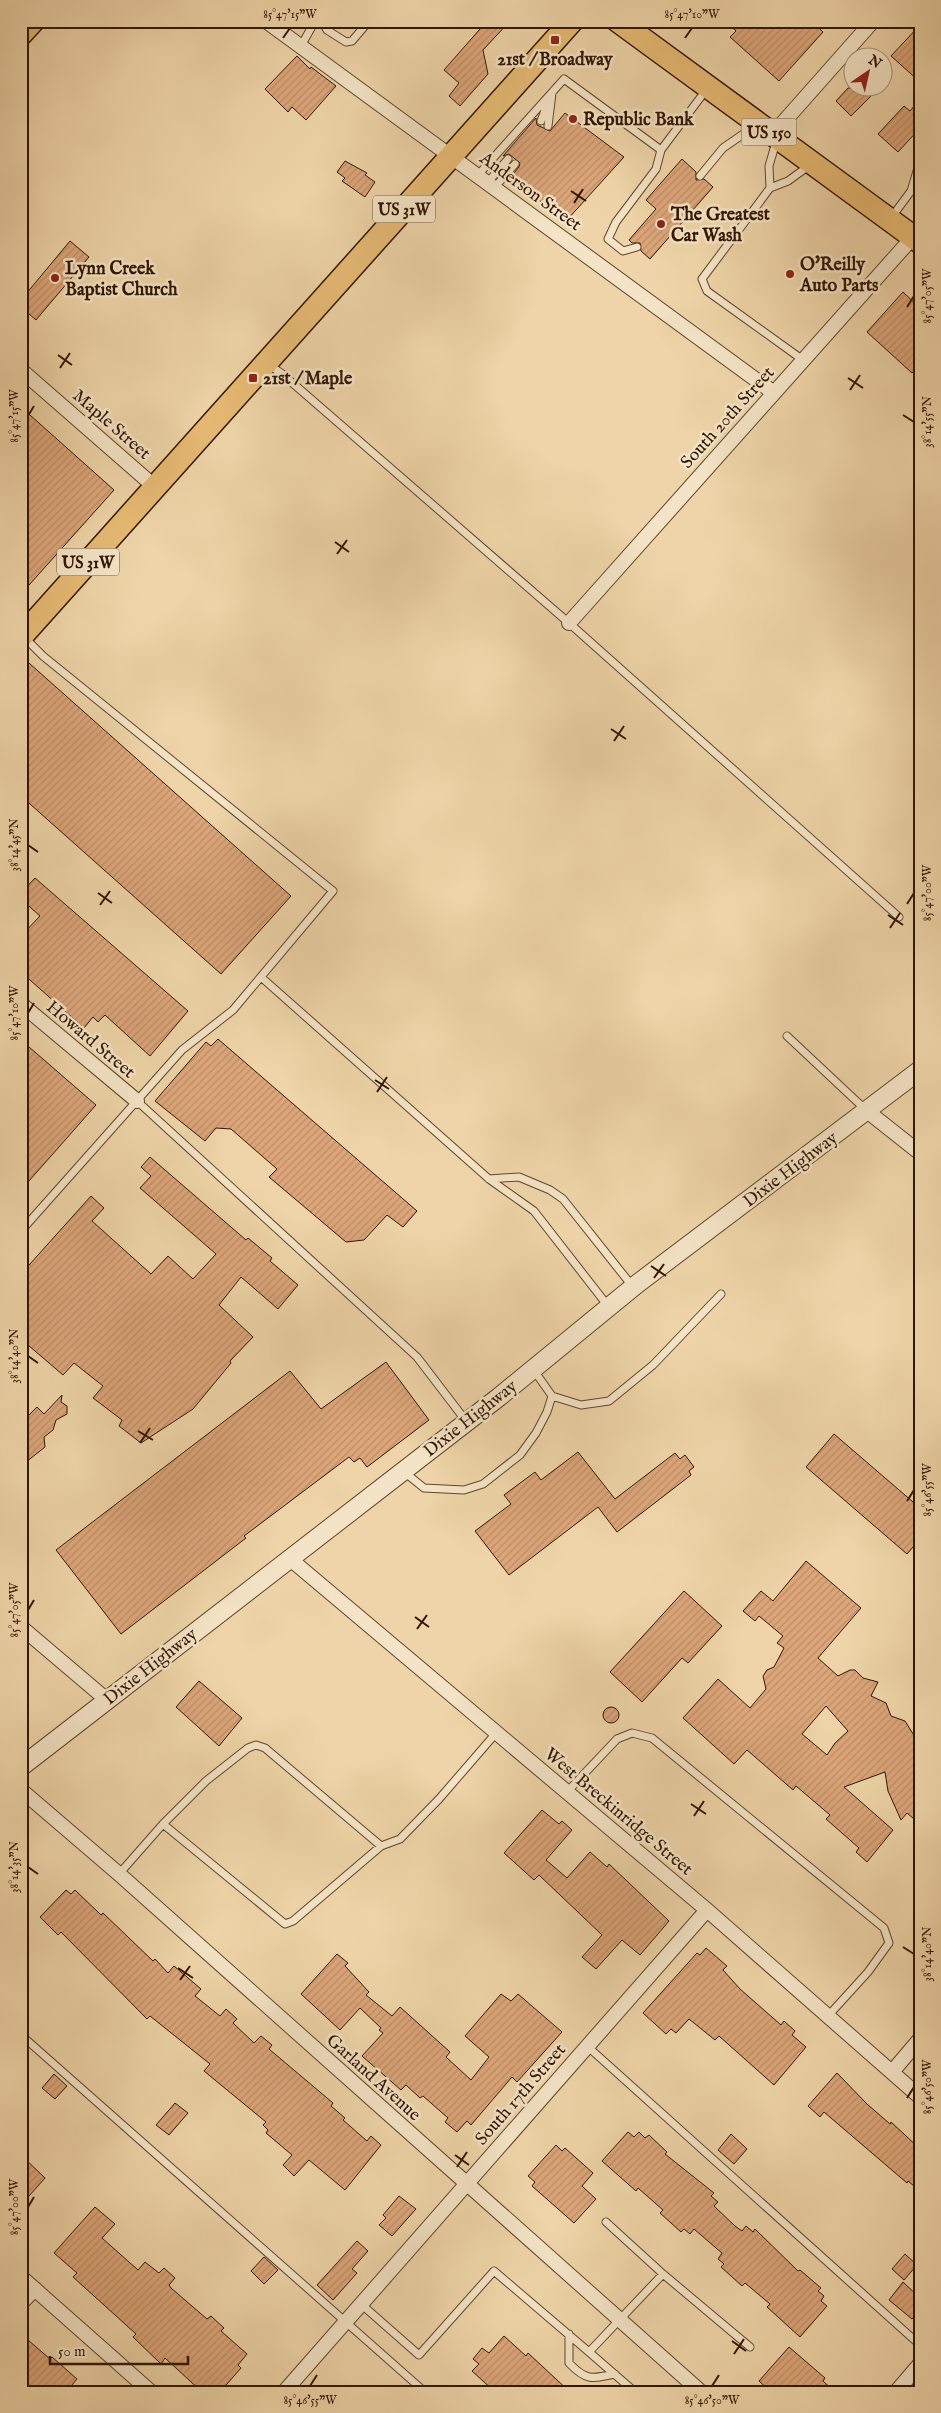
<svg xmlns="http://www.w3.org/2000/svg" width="941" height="2413" viewBox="0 0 941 2413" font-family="'IM FELL English',serif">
<defs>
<pattern id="building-hatch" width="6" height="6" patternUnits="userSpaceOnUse" patternTransform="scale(1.25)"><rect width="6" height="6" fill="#dca57a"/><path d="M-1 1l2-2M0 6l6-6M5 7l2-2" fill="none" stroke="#bd8d68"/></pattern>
</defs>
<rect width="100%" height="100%" fill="#eed4a8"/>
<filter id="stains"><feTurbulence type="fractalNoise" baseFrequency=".004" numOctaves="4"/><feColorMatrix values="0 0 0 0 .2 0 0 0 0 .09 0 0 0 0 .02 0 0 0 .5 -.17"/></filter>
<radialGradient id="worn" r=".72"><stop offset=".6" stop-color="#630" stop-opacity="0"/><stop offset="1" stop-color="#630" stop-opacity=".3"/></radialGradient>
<path fill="url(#building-hatch)" stroke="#311603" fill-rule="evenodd" d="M487 21H510L483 50 488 74 460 106 449 96 459 83 444 70Z
M725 21H812L823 32 779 81 730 37 736 31Z
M920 25V82L891 56Z
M297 56 310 69 311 67 336 86 306 120 292 107 288 112 265 89Z
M848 88H879L851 116 836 101Z
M920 99V128L898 152 878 134 904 106 910 111Z
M565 113 624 157 567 220 509 179 519 167 520 163 509 154 503 156 536 118 537 125 550 131Z
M682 159 696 172V180L704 179 713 187 650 259 641 251 640 243H632L629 240 656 209 646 200Z
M345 161 367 173 365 175 375 182 365 197 342 181 345 178 337 172Z
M70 241 89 257 36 320 21 307V300Z
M903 292 920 308V364L912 373 867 332Z
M21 407 114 490 21 594Z
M29 663 291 896 221 974 21 796V673Z
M35 878 188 1011 150 1056 105 1015 98 1022 93 1017 84 1028 21 972V936L40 916 21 899V893Z
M218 1039 417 1211 403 1227 387 1215 364 1240 346 1242 269 1177 277 1169 231 1129 216 1128 205 1141 155 1101 206 1042 211 1046Z
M21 1040 96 1105 21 1190Z
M150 1157 246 1240 248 1238 272 1258 270 1261 298 1285 278 1309 241 1277 219 1305 253 1337 230 1361 231 1363 193 1409 141 1443 119 1426 122 1420 93 1398 103 1386 74 1363 63 1375 21 1339V1274L91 1196 104 1208 92 1221 151 1274 168 1256 193 1279 216 1254 140 1188 151 1176 141 1167Z
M386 1362 429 1420 367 1467 360 1458 354 1462 349 1457 244 1536 246 1538 121 1634 56 1550 290 1371 321 1409Z
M62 1395 61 1402 67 1406V1414L56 1420 53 1430 44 1437 45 1447 21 1466V1423L37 1407 44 1414Z
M834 1434 920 1508V1539L907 1554 806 1467Z
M578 1452 615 1499 675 1453 680 1459 685 1455 694 1467 689 1471 691 1475 617 1532 598 1507 509 1575 475 1531 511 1504 504 1495 535 1472 541 1480Z
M806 1561 861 1608 818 1658 838 1676 850 1670H855L863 1678 878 1682 871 1696 886 1703 891 1716 905 1721 920 1745V1824L907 1813 901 1820 888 1791 885 1772 844 1787 893 1830 867 1862 856 1852 859 1848 826 1819 830 1815 796 1786 793 1790 747 1750 734 1764 683 1718 718 1679 750 1708 766 1689 763 1676 767 1670 774 1667 784 1648 777 1643 783 1636 759 1616 755 1621 743 1611 761 1591 773 1601ZM826 1706 848 1731 835 1743 827 1755 802 1734Z
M684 1591 722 1626 688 1663 682 1658 642 1702 610 1672Z
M199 1681 242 1718 219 1746 176 1707Z
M603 1715a8 8 0 1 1 16 0a8 8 0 1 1-16 0Z
M542 1810 559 1824 562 1821 572 1830 546 1860 567 1878 590 1852 607 1867 609 1864 669 1921 640 1955 622 1940 596 1969 582 1957 602 1935 539 1875 534 1880 504 1853Z
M66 1890 71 1894 75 1890 101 1915 103 1913 153 1961 155 1959 168 1973 174 1966 201 1989 195 1996 220 2016 226 2009 237 2019 233 2023 254 2043 261 2036 272 2045 269 2049 333 2103 331 2106 345 2118 343 2120 367 2141 371 2136 381 2145 345 2190 309 2160 294 2176 283 2165 292 2155 266 2133 268 2130 263 2125 266 2122 204 2071 210 2064 150 2016 147 2019 61 1932 58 1935 40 1917Z
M706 1948 727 1966 723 1970 740 1989 781 2025 784 2021 795 2031 792 2035 806 2047 774 2085 719 2036 715 2040 689 2019 676 2033 671 2029 666 2034 643 2013 697 1953 700 1955Z
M337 1954 348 1963 345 1966 369 1992 366 1995 392 2016 400 2007 450 2052 446 2057 471 2080 489 2057 465 2036 501 1994 511 2001 518 1994 562 2032 517 2082 512 2077 471 2125 467 2121 457 2132 445 2122 448 2118 423 2096 420 2098 406 2085 401 2090 362 2056 383 2033 379 2030 381 2028 360 2008 340 2030 301 1994Z
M837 2073 867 2104 890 2124 891 2122 920 2149V2191L908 2181 907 2183 824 2112 820 2117 808 2106Z
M54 2074 67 2086 55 2099 42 2088Z
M175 2103 188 2113 169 2135 156 2125Z
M628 2132 634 2137 639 2132 645 2138 649 2135 667 2152 665 2154 714 2193 711 2196 718 2202 714 2206 735 2226 742 2231 746 2226 753 2232 755 2229 798 2271 800 2270 821 2288 818 2291 824 2296 821 2301 827 2306 800 2337 767 2307 770 2304 745 2283 742 2286 721 2267 724 2264 718 2259 722 2253 716 2248 694 2229 690 2234 684 2229 681 2232 660 2213 663 2210 638 2188 636 2191 602 2161Z
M731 2134 747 2149 734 2164 718 2150Z
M556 2145 562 2151 565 2148 593 2173 582 2186 596 2199 574 2223 532 2186 535 2182 528 2176Z
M21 2155 45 2178 21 2205Z
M399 2196 416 2209 392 2236 379 2225 386 2218 383 2215Z
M95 2207 115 2224 102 2238 138 2270 145 2262 159 2273 164 2268 175 2278 169 2285 171 2288 207 2319 211 2316 224 2328 221 2331 247 2354 238 2365 241 2368 220 2392H202L165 2358 161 2364 133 2337 136 2334 73 2277 77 2273 54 2253Z
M357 2241 368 2251 352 2269 357 2273 333 2300 317 2285Z
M905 2254 917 2265 904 2280 892 2269Z
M264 2257 278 2270 264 2284 251 2271Z
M903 2282 920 2298V2310L912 2319 889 2300Z
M504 2336 526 2356 528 2353 570 2392H495L472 2371 479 2364 473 2359 482 2348 489 2353Z
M28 2340 50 2359 52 2357 77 2379 66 2392H21V2348Z
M789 2347 825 2378 823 2381 835 2392H771L759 2381Z"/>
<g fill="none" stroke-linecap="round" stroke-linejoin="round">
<g stroke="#60462c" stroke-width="9">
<path id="service" d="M322 21 327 30 346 42 352 41 369 21
M301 46 315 21
M541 121 547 105
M548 126 552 93
M478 175 564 79 661 150 706 90
M700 176 723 148 755 126
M488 182 508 159
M495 187 515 164
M770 188 769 166 776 142
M891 218 911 191 920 161
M637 247 623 251 608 239 616 222 656 169 661 150
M803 360 707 291 702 279 770 188 788 181 810 165
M269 365 281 373 569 623 899 917
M261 977 489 1179 534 1211 608 1306
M787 1036 867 1111
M137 1101 417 1357 466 1421
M489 1179 519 1177 550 1190 563 1199 633 1287
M21 1231 182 1050 233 1010 333 891 43 656 25 638
M533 1369 552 1396 581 1405 609 1401 653 1365 721 1294
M403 1471 424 1488 464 1490 483 1484 520 1455 536 1433 547 1412 552 1396
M567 1792 617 1739 632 1733 652 1738 884 1928 889 1943 868 1972 828 2016
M163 1824 285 1924 293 1921 381 1846 400 1839 439 1799 497 1732
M119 1874 163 1824 206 1781 248 1748 256 1745 265 1748 381 1846
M21 2035 425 2392
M587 2046 920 2345
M606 2222 663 2274
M361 2304 419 2355 494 2271 589 2352
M569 2334V2363C586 2381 592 2379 615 2374
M635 2392 589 2352 663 2274 750 2347"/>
</g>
<g stroke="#60462c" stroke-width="16">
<path id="minor" d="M266 21 774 393
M773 134 873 21
M21 370 155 487
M569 623 913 237
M21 1004 137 1101
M867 1111 920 1153
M289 1558 707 1910 920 2097
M21 1627 107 1700
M21 1790 119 1874 701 2392
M892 2072 920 2039
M21 2277 151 2392
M21 2303 35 2289
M284 2392 707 1910
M896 2392 920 2364"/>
</g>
<g stroke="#60462c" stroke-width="20">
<path id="tertiary" d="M21 1767 499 1397 637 1284 920 1070"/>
</g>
<g stroke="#311603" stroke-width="25">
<path id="primary" d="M618 21 920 242
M21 34 33 21
M21 637 572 21"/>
</g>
<use href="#service" stroke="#f4e3c6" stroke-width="7"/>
<use href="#minor" stroke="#f4e3c6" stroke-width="14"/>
<use href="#tertiary" stroke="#f4e3c6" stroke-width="18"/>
<use href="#primary" stroke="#e7ba74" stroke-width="22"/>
</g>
<path fill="none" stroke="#311603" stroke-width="2" d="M283 38 290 28M685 38 692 28M571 191 586 201M574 203 583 189M907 307 914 296M58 355 72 365M60 368 70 353M848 378 863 388M850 390 860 375M903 415 914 422M28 416 34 406M335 542 349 552M337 554 347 540M611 729 626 739M614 741 624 726M28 845 38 852M98 893 112 903M907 904 914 893M100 905 110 891M888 915 903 925M890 928 900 913M28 1013 34 1003M375 1080 389 1089M377 1092 387 1077M651 1266 666 1276M654 1278 664 1264M28 1356 38 1363M138 1431 153 1440M140 1443 150 1428M907 1501 914 1490M28 1610 34 1600M415 1617 429 1627M417 1629 427 1615M691 1804 706 1814M694 1816 704 1801M28 1867 38 1874M903 1947 914 1954M178 1968 193 1978M180 1980 190 1966M907 2098 914 2087M455 2155 469 2165M457 2167 467 2152M28 2207 34 2197M732 2341 746 2351M734 2354 744 2339M310 2386 317 2375M712 2386 719 2375"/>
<g fill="#8f2418" stroke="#f4e3c6" stroke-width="2">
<rect x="550" y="35" width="10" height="10" rx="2.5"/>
<circle cx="573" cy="119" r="5"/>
<circle cx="661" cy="224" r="5"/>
<circle cx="790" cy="274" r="5"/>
<circle cx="55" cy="278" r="5"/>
<rect x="248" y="373" width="10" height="10" rx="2.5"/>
</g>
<g text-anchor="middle" stroke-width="5" stroke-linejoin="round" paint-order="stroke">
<g fill="#f4e3c6" stroke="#6c543e" stroke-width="1">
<rect x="741.5" y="118.5" width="55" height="27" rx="4"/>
<rect x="373" y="195.5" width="62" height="27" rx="4"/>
<rect x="57" y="548.5" width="62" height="27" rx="4"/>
</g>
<g font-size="16" font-weight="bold" fill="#311603">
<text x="769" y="138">US 150</text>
<text x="404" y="215">US 31W</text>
<text x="88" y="568">US 31W</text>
</g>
<g font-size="18" font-weight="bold" fill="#311603" stroke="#f4e3c6" text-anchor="start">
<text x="555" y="65" text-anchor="middle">21st / Broadway</text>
<text x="583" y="125">Republic Bank</text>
<text x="671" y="220">The Greatest<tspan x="671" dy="21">Car Wash</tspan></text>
<text x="800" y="270">O'Reilly<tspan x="800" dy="21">Auto Parts</tspan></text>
<text x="65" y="274">Lynn Creek<tspan x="65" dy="21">Baptist Church</tspan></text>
<text x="263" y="384">21st / Maple</text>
</g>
<g font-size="18" fill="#311603" stroke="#f4e3c6">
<text transform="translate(531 191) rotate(36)" y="6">Anderson Street</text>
<text transform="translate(727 417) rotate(-48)" y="6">South 20th Street</text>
<text transform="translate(112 424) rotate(41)" y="6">Maple Street</text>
<text transform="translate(91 1039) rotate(40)" y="6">Howard Street</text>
<text transform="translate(790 1169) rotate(-37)" y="6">Dixie Highway</text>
<text transform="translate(470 1418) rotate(-38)" y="6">Dixie Highway</text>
<text transform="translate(150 1666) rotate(-38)" y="6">Dixie Highway</text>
<text transform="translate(619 1811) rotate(40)" y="6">West Breckinridge Street</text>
<text transform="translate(374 2077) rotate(42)" y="6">Garland Avenue</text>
<text transform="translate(520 2094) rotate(-49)" y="6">South 17th Street</text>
</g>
</g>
<rect width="941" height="2413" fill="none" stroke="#eed4a8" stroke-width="55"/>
<g transform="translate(868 72) rotate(34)"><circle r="24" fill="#f4e3c6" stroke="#a69178"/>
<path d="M0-4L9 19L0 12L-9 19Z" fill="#8f2418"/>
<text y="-8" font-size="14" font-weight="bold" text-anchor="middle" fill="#311603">N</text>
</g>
<path d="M50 2356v8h138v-8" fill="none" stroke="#311603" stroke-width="2.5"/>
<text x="58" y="2356" font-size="15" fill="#311603" stroke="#f4e3c6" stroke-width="4" paint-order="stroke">50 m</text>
<rect x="28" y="28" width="886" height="2358" fill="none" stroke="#311603" stroke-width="2"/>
<g font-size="12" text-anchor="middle" fill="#311603">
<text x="290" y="18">85°47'15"W</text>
<text x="692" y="18">85°47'10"W</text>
<text transform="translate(927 296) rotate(-90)" y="4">85°47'05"W</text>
<text transform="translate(14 416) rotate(-90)" y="4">85°47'15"W</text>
<text transform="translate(927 422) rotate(-90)" y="4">38°14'55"N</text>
<text transform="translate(14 845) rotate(-90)" y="4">38°14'45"N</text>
<text transform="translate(927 893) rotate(-90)" y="4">85°47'00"W</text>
<text transform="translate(14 1013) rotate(-90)" y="4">85°47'10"W</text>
<text transform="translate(14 1356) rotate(-90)" y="4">38°14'40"N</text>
<text transform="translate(927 1490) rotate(-90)" y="4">85°46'55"W</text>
<text transform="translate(14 1610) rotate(-90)" y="4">85°47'05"W</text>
<text transform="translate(14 1867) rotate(-90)" y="4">38°14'35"N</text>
<text transform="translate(927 1954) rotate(-90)" y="4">38°14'40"N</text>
<text transform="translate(927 2087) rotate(-90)" y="4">85°46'50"W</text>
<text transform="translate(14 2207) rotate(-90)" y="4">85°47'00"W</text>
<text x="310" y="2404">85°46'55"W</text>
<text x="712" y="2404">85°46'50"W</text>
</g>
<rect width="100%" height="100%" filter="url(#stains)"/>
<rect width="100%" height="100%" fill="url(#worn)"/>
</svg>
